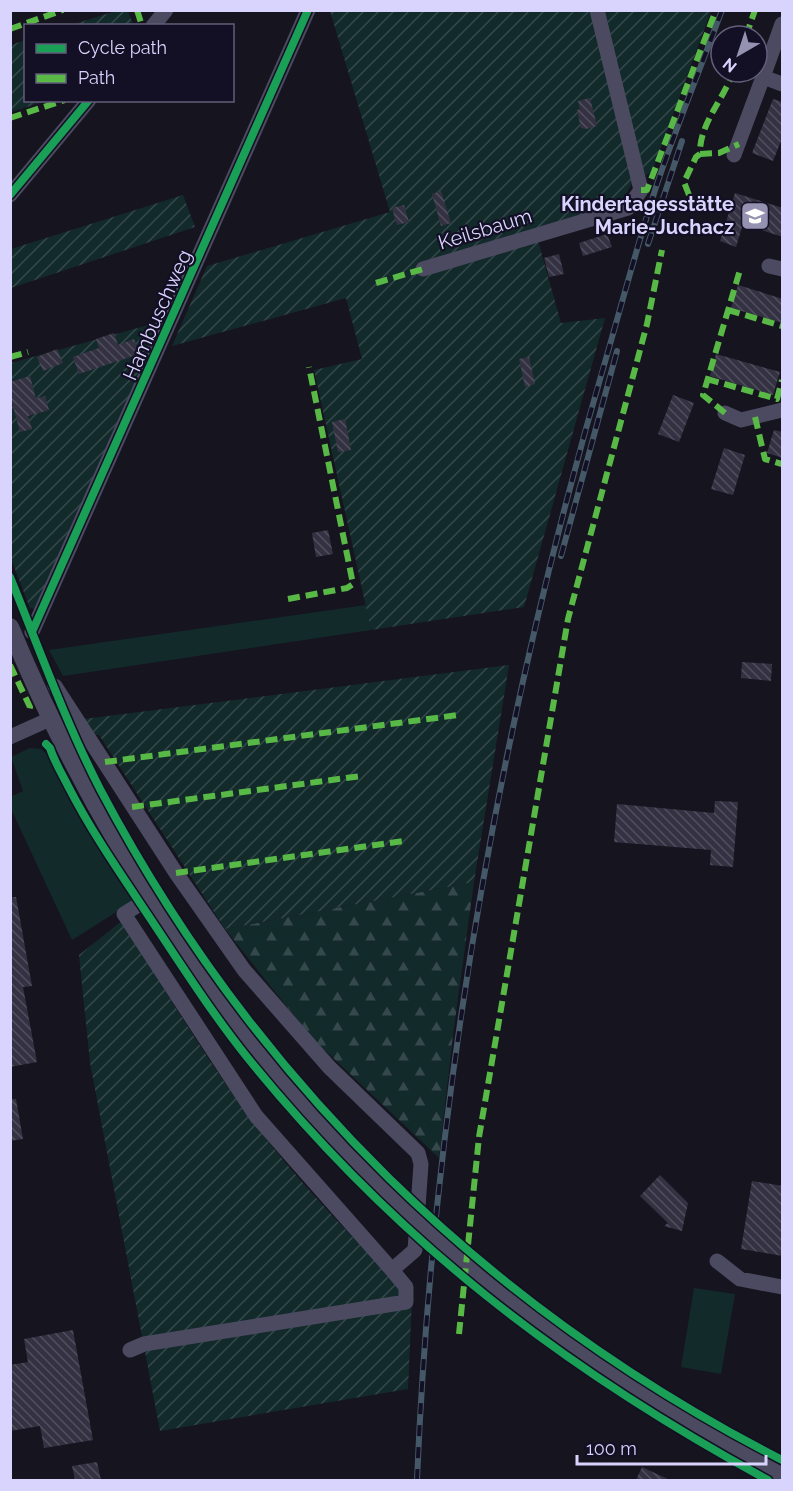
<svg xmlns="http://www.w3.org/2000/svg" width="793" height="1491" viewBox="0 0 793 1491" font-family="Raleway,sans-serif">
<defs>
<pattern id="forest-firs" width="22" height="20" patternUnits="userSpaceOnUse" patternTransform="scale(1.5)"><rect width="22" height="20" fill="#132a2b"/><path d="M5 1l3.5 6h-7zM16 11l3.5 6h-7z" fill="#35484b"/></pattern>
<pattern id="garden-furrows" width="10" height="10" patternUnits="userSpaceOnUse" patternTransform="scale(1.5)"><rect width="10" height="10" fill="#132a2b"/><path d="M-1 1l2-2M0 10L10 0M9 11l2-2" fill="none" stroke="#35484b"/></pattern>
<pattern id="building-back-hatch" width="6" height="6" patternUnits="userSpaceOnUse" patternTransform="scale(1.5)"><rect width="6" height="6" fill="#343242"/><path d="M-1 5l2 2M0 0l6 6M5-1l2 2" fill="none" stroke="#514f5e"/></pattern>
</defs>
<rect width="100%" height="100%" fill="#16141f"/>
<path fill="#132a2b" d="M366 605 371 630 63 676 49 650Z
M30 748 41 749 48 755 77 813 134 901 72 940 11 809 10 797 23 791 11 757Z
M694 1288 735 1294 721 1374 681 1367Z"/>
<path fill="url(#forest-firs)" d="M474 882 453 1035 439 1158 311 1037 225 929Z"/>
<path fill="url(#garden-furrows)" d="M119 10 128 11 133 25H71Z
M330 11H711L652 172 633 182 619 206 535 230 561 323 605 318 524 607 371 630 314 370 362 359 346 298 172 346 207 266 390 212Z
M25 40 26 100 46 101 11 112V45Z
M183 195 195 227 11 288V249Z
M163 321 36 609 30 608 11 559V363Z
M509 665 474 882 225 929 99 735H94L84 719Z
M123 920C161 985 200 1049 244 1110 293 1177 353 1238 412 1298L408 1389 160 1431 90 1063 79 955Z"/>
<path fill="url(#building-back-hatch)" d="M590 98 597 126 586 129 581 128 577 110 580 109 578 101Z
M773 99 783 102V136L773 161 752 153Z
M441 191 451 223 441 226 432 194Z
M735 193 783 208V237L743 224 736 247 720 241Z
M404 205 409 222 397 225 392 208Z
M607 234 612 247 583 256 579 243Z
M559 254 564 274 549 277 544 258Z
M738 285 783 299V323L731 308Z
M114 333 118 345 134 339 139 354 79 374 73 357 99 348 96 339Z
M57 349 63 363 43 371 37 357Z
M716 354 780 372 773 395 710 376Z
M529 357 535 384 525 387 519 359Z
M30 376 36 399 45 396 49 410 28 416 32 429 20 432 10 395V382Z
M673 395 694 403 679 442 658 434Z
M345 419 351 450 338 452 332 422Z
M774 430 783 432V458L767 453Z
M724 448 745 455 733 495 711 489Z
M328 530 333 554 316 557 312 533Z
M742 662 772 664 771 681 741 678Z
M715 801 738 802 733 867 710 865 711 850 614 842 617 804 714 813Z
M10 897H16L32 986 23 987 37 1062 10 1067Z
M10 1099H16L23 1139 10 1141Z
M660 1175 688 1203 682 1231 664 1226 668 1223 640 1196Z
M752 1181 783 1186V1256L741 1249Z
M73 1330 93 1440 44 1448 40 1426 10 1431V1365L28 1362 24 1339Z
M97 1462 101 1480H75L72 1466Z
M642 1467 670 1480H636Z"/>
<g fill="none" stroke-linecap="round" stroke-linejoin="round">
<path stroke="#4b4a60" stroke-width="15" d="M782 24 763 77 782 84
M153 26 166 10
M734 155 763 77
M10 195 89 100
M769 266 782 269
M423 269 628 208 641 190 597 10
M725 413 741 420 782 410
M32 632 308 10
M55 686 176 873 244 970 329 1067 418 1153 421 1164 415 1250 392 1270 256 1116 124 914 151 897
M10 737 50 719
M717 1261 740 1279 782 1287
M130 1350 144 1344 406 1302V1287L392 1270"/>
<path stroke="#4b4a60" stroke-width="18" d="M10 627C99 842 230 1038 396 1202
M485 1282C578 1356 679 1416 782 1474"/>
<g stroke="#445868" stroke-width="6">
<path id="rail" d="M648 244 682 141
M561 556 617 351
M417 1480C433 1098 501 715 609 348 625 292 640 236 658 181 678 123 701 67 722 10"/>
</g>
<use href="#rail" stroke="#130f24" stroke-width="4" stroke-dasharray="11" stroke-linecap="butt"/>
<path stroke="#4b4a60" stroke-width="18" d="M396 1202 485 1282"/>
<path stroke="#58b947" stroke-width="6" stroke-dasharray="12 6" stroke-linecap="butt" d="M137 10 142 26
M10 29 63 10
M746 36 755 10
M10 118 65 100
M700 154 719 153 739 144
M641 190H647L716 10
M689 195 684 182 696 157 700 154C699 124 724 99 733 72
M376 283 423 269
M728 310 782 326
M10 357 28 352
M707 379 777 399 782 380
M725 413 703 395 740 270
M755 417 765 459 782 464
M288 599 347 588 353 584 309 367
M10 665 30 707 29 712
M105 762 458 715
M132 807 361 776
M176 873 404 841
M459 1334 479 1137 568 619 647 324 662 250"/>
<g stroke="#130f24" stroke-width="11">
<path id="cycleway" d="M10 195 89 100
M10 577C39 648 65 721 100 789 255 1083 488 1309 782 1460
M32 632 308 10
M46 744 50 748C54 761 62 774 68 786 91 831 120 873 148 915 180 963 211 1012 247 1057 396 1241 562 1368 768 1480"/>
</g>
<use href="#cycleway" stroke="#1a9f57" stroke-width="8"/>
</g>
<defs>
<g id="school-square" transform="scale(1.5)"><rect x="-9" y="-9" width="18" height="18" rx="4" fill="#9591b0" stroke="#130f24"/><path d="M0-5L7-2L0 1L-7-2ZM-4 1L0 2.5L4 1V4Q0 6-4 4Z" fill="#fff"/></g>
</defs>
<g fill-rule="evenodd">
<use href="#school-square" x="755" y="216"/>
</g>
<g text-anchor="middle" stroke-width="4.5" stroke-linejoin="round" paint-order="stroke">
<g font-size="20" font-weight="bold" fill="#d9d4fe" stroke="#130f24" text-anchor="end">
<text x="734" y="211">Kindertagesstätte<tspan x="734" dy="23">Marie-Juchacz</tspan></text>
</g>
<g font-size="20" fill="#d9d4fe" stroke="#130f24">
<text transform="translate(485 229) rotate(-17)" y="7">Keilsbaum</text>
<text transform="translate(157 315) rotate(-66)" y="7">Hambuschweg</text>
</g>
</g>
<rect width="793" height="1491" fill="none" stroke="#d9d4fe" stroke-width="24"/>
<rect x="24" y="24" width="210" height="78" fill="#130f24" stroke="#625e7b" stroke-width="1.5"/>
<rect x="36" y="44" width="30" height="9" fill="#1a9f57" stroke="#625e7b" stroke-width="1.5"/>
<text x="78" y="54" font-size="18" fill="#d9d4fe">Cycle path</text>
<rect x="36" y="74" width="30" height="9" fill="#58b947" stroke="#625e7b" stroke-width="1.5"/>
<text x="78" y="84" font-size="18" fill="#d9d4fe">Path</text>
<g transform="translate(739 54) rotate(219)"><circle r="28" fill="#130f24" stroke="#625e7b" stroke-width="1.5"/>
<path d="M0-4.5L10 22L0 15L-10 22Z" fill="#9591b0"/>
<text y="-9" font-size="16" font-weight="bold" text-anchor="middle" fill="#d9d4fe">N</text>
</g>
<path d="M577 1455v9h189v-9" fill="none" stroke="#d9d4fe" stroke-width="3"/>
<text x="586" y="1455" font-size="18" fill="#d9d4fe" stroke="#130f24" stroke-width="4.5" paint-order="stroke">100 m</text>
</svg>
